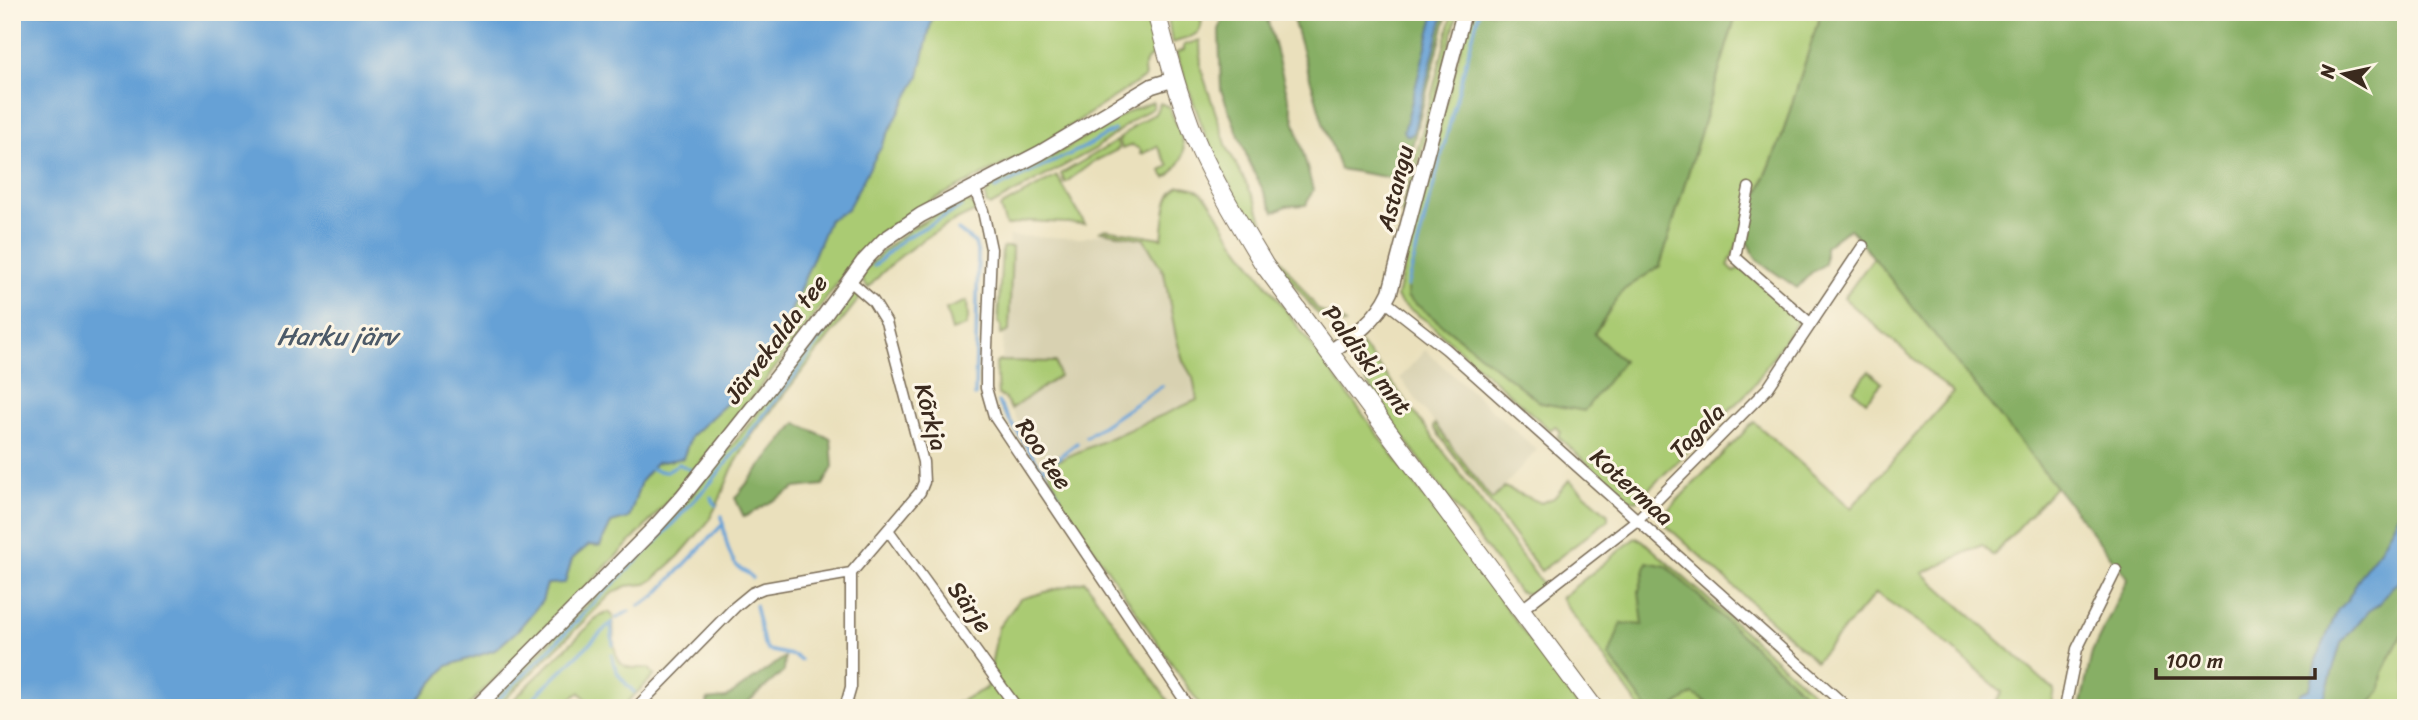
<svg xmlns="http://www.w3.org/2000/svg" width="2418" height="720" viewBox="0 0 2418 720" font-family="Sriracha,sans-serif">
<rect width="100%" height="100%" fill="#fcf5e5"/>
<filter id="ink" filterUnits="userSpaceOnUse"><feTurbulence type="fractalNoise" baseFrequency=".0143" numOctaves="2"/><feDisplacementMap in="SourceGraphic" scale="14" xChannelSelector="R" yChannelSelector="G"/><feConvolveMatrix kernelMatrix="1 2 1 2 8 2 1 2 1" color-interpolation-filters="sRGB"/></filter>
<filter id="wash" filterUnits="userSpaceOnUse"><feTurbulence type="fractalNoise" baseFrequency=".00686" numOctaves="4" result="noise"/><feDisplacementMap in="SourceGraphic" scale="28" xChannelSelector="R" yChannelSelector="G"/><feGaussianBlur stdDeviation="1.57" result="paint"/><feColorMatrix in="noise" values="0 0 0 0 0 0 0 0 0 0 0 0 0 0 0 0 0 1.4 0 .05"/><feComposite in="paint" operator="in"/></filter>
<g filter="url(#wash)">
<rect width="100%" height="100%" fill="#eae0bc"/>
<path fill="#d8d1b1" d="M1107 232 1169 244 1197 400 1046 466 1000 393 1009 236 1082 238Z
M1425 350 1537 450 1492 500 1400 378Z"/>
<path fill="#aacb73" stroke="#727a48" stroke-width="2" d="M895 12H1145L1156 52C1146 60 1142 64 1145 77L1037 148 932 200 881 232 849 267 790 349 702 461 645 527 466 708H411L447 666 495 650 542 601 547 584 564 582 572 559 589 545 600 546 611 523 629 518 641 481 656 463 683 458 691 436 739 392 786 323 829 219Z
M1167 12H1200C1207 36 1190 37 1172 43Z
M1453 12H1458L1405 215 1401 213Z
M1470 12H1479L1407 286 1594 334 1622 291 1660 265 1737 12H1821L1781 139 1728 266 1734 272 1741 266 1799 319 1750 390 1637 501 1628 500 1558 437 1561 432 1555 426 1550 430 1428 322 1401 303 1397 297 1407 252Z
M1200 40 1201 69 1227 147 1256 202 1266 233 1275 252 1317 308C1326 316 1338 315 1345 324L1337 325 1329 322 1316 312 1265 247 1221 169 1206 137 1176 53 1184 50V45Z
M1153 102V108L1137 117 1095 149 990 206 986 203V194L992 186 1045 160 1130 111Z
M1160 103 1169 107C1181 136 1196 154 1166 178L1161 171 1169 166 1157 146 1142 154H1140L1141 150 1132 145 1122 149 1119 139 1139 122 1155 114Z
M1117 141 1119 149 1093 162 1065 183 1061 174Z
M1057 176 1085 224 1028 221 1006 226 1000 207Z
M1180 186C1207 185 1216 212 1228 232L1580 708H1202L1065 507 1046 466 1197 400 1193 378 1183 361 1176 337 1164 273 1144 239 1101 231 1105 229 1162 238C1165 223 1163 192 1180 186Z
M964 200 973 204 976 211C935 229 897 254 868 288L862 280 863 272C896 234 920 222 964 200Z
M1006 247H1012L1009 331 1001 335V326L998 322 1002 248Z
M1874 257 2056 486 1993 556 1982 545 1923 573 2054 690 2050 708H2004L1996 701 2002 692 1932 631 1876 593 1816 661 1659 519 1754 422 1851 508 1953 393 1844 298Z
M850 292 862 295 753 434 732 469 719 501 708 522 679 556 654 579 646 584 626 586 611 594 496 708H484L675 515 735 442Z
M967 301 968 319 966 326 952 331 946 309Z
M1361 344 1390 380 1544 586C1534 593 1529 596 1518 591L1392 422 1361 373 1358 358Z
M999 361 1056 362 1059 376 1011 409 1004 397 998 395 996 363Z
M1869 371 1882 383 1866 401 1853 390Z
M1435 424 1492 500 1504 487 1541 503 1554 498 1569 480 1608 514V520L1541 571 1433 427Z
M1635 538 1642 540 1830 708H1640L1561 598Z
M1085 581 1173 708H946L987 688 998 628 1020 599Z
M609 612 613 616C614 630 611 659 625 666 631 669 641 668 648 668L655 675 621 708H587L590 704 580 692 558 708H505L600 615Z
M2406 626V708H2370L2371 702 2381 690 2383 672Z"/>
<path fill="#87af65" stroke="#616c42" stroke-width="2" d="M1225 12H1264L1267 18 1313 190 1306 205 1286 206 1274 212 1250 164 1221 90 1219 30Z
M1291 12H1448L1403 180 1340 169 1323 123Z
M1479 12H1737L1660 266 1622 291 1594 334 1623 361 1584 411 1541 403 1407 297V286Z
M1821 12H2406V501L2381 548 2363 571 2348 599 2338 609 2316 661 2310 689 2300 693 2292 708H2080L2092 652 2128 578 1850 228 1825 247V264L1811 273 1797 288 1757 260 1742 233 1781 139Z
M796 423 831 439 833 467 823 485 796 488 744 517 735 498Z
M1647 562 1666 566 1821 708H1715L1693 694 1676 705 1678 708H1647L1609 656 1621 623 1643 625 1639 591Z
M2406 563V626L2383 672 2381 690 2371 702 2370 708H2321L2341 643 2368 611 2379 604 2392 587 2400 581Z
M785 657 784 671 741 708 708 707 707 700 726 698Z"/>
<path fill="#66a1d6" stroke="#50667a" stroke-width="2" d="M12 12H933V14L919 76 847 210 829 220 786 323 739 392 691 436 683 458 656 463 641 481 629 518 611 523 600 546 589 545 572 559 565 583 547 584 542 601 517 631 495 650 447 666 411 708H12Z
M1435 12H1444L1413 133 1410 136 1406 135 1404 131Z
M2406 501V563L2400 581 2392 587 2379 604 2368 611 2341 643 2321 708H2292L2300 693 2310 689 2316 661 2338 609 2348 599 2363 571 2381 548Z"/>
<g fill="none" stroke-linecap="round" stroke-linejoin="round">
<path stroke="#66a1d6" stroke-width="3.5" d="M995 189 1085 147 1114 130
M958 230 975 243 978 255 975 396
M874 266 902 240 961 207
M1407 286 1479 12
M998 402 1059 496
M1086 437 1162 386
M651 469 665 472 679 464 693 471
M1043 469 1077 443
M711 497 716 505
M722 516C724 531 727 556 738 567 743 572 748 572 753 578
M755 605 764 644 768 650 795 656 801 660
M639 606 654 597 723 524
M617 618 629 611
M611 623 613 645
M612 655C614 672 623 681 634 692
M489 708 544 655 596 601 654 544 712 481 795 375 848 298
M523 708 612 622"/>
</g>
</g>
<g filter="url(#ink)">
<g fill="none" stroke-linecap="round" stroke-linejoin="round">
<g stroke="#786a55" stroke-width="13">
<path id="minor" d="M974 187 983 211 991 249 986 372V388L994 416 1190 708
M1749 188 1735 257 1811 324
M1386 302 1446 349 1848 708
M888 530 1017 708
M1521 610 1637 520 1768 388 1863 246
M636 708 735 607 752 593 764 588 851 573
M845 708 851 687V573L920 492 924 482 923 462 886 322 873 301 849 280
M2065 708 2077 649 2116 570"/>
</g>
<g stroke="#786a55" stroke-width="17">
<path id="tertiary" d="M1330 352C1355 335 1377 320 1390 292L1464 12
M476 708 653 529 682 497 808 338 863 262 884 240 921 215 1040 153 1152 86 1175 79"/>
</g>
<g stroke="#786a55" stroke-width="20">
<path id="primary" d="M1156 12C1169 59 1181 107 1201 152 1219 191 1243 229 1265 266L1594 708"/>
</g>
<use href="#minor" stroke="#fff" stroke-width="10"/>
<use href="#tertiary" stroke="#fff" stroke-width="14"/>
<use href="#primary" stroke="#fff" stroke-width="18"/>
</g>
</g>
<g text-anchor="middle" stroke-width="6" stroke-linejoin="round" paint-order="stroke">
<g font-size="24" fill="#3b2a1e" stroke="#fcf5e5">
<text transform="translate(1395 188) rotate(-76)" y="8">Astangu</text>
<text transform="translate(776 339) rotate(-53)" y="8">Järvekalda tee</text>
<text transform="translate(1367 360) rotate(53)" y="8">Paldiski mnt</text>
<text transform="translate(931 417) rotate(75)" y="8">Kõrkja</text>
<text transform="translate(1697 431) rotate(-45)" y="8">Tagala</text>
<text transform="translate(1044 454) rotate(56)" y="8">Roo tee</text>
<text transform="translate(1632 487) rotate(42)" y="8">Kotermaa</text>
<text transform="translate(970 607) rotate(54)" y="8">Särje</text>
</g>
<g font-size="26" font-style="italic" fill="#4c5a68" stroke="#fcf5e5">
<text x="337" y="345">Harku järv</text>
</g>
</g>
<rect width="2418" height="720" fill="none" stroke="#fcf5e5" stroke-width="42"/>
<g transform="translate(2344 74) rotate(279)" stroke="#fcf5e5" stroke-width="5" paint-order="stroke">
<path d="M0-5L12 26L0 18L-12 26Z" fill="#3b2a1e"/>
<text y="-10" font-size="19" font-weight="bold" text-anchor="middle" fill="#3b2a1e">N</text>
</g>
<path d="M2156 668v10h159v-10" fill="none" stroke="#3b2a1e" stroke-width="3.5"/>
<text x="2166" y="668" font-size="21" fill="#3b2a1e" stroke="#fcf5e5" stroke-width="5" paint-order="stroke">100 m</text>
</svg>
